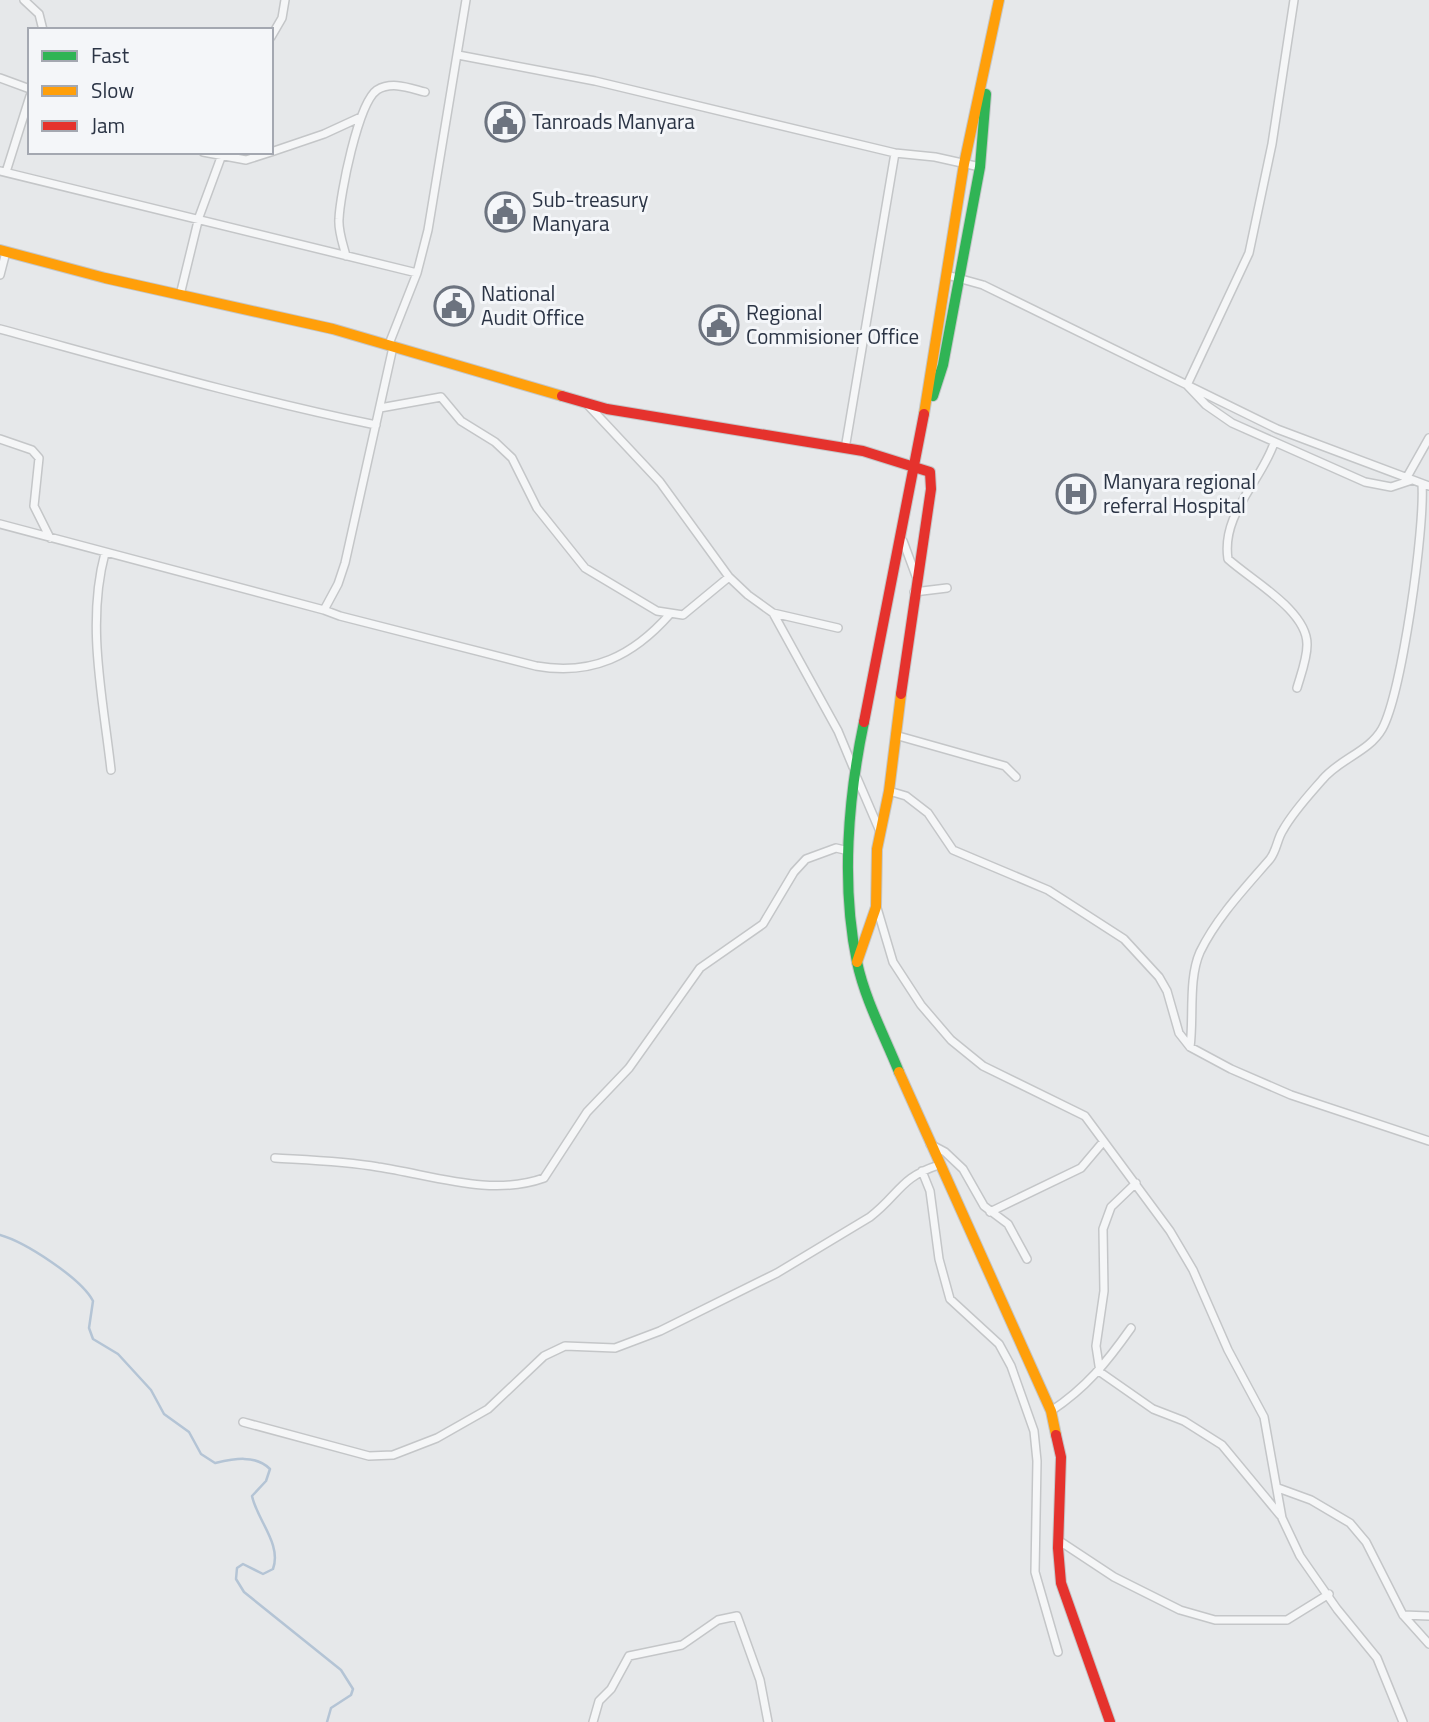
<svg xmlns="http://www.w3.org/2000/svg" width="1429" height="1722" viewBox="0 0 1429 1722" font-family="'Titillium Web',sans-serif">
<rect width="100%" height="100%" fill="#e6e8ea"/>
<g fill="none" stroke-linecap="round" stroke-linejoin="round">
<path stroke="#b4c4d5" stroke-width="2.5" d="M0 1235C25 1242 81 1278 93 1301L89 1328 93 1339 118 1354 151 1390 164 1414 189 1432 201 1454 215 1463C233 1459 255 1454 270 1469L266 1481 252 1496C257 1520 282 1544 273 1569L263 1574 243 1564 237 1568 236 1579 244 1592 341 1670 353 1689 351 1695 331 1708 327 1722"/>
<g stroke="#c4c6c8" stroke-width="10">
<path id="street" d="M24 0 39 14 43 30
M1294 0 1272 144 1249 253 1187 385 1206 405 1232 423 1365 482 1391 487 1412 480
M271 37 282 18 285 0
M458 55 595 81 895 153 935 157 980 167
M0 78 30 89
M203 152 246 160 271 152
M271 152 324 134 361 117
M0 171 417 273
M6 172 30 96
M346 256C343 244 338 231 339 219 340 195 358 103 377 90 392 81 409 88 425 92
M0 275 6 252
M947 275 983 285 1277 429 1429 486
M180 295 199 217 223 152
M0 329C125 363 249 399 376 425
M389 344 417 273 428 230 466 0
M586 403 660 482 729 577 748 595 773 613 838 628
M380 408 441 397 461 421 495 442 512 458 537 508 585 568 657 611 683 615 729 577
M0 439 32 450 39 458 34 506 50 538
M1274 443C1261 482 1221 514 1228 559 1251 580 1308 611 1307 645 1307 659 1301 674 1297 688
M845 449 895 153
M1407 477 1429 438
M0 524 324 610 338 584 345 563 393 347
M903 541 916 576
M105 553C86 624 103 698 111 770
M914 592 947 588
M324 610 340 616 536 666C592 676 633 656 670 614
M773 613 838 731 853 767
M895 735 1005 766 1016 777
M857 778 879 829
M889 791 906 796 928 813 953 850 1048 890 1124 939 1159 977 1167 991 1179 1033 1190 1047 1231 1069 1291 1095 1429 1141
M877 908 893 962 921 1005 951 1040 983 1066 1085 1116 1170 1231 1193 1270 1228 1350 1264 1417 1282 1518 1300 1556 1337 1609 1377 1658 1403 1722
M1190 1047C1194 1018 1188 979 1200 952 1217 917 1245 888 1270 859 1277 850 1277 839 1283 830 1293 812 1308 796 1322 780 1339 759 1369 752 1382 729 1402 693 1425 527 1422 484
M930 1144 945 1152 963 1169 984 1206 1008 1224 1027 1259
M275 1158C309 1160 344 1161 378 1167 432 1175 491 1197 544 1178L587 1112 629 1068 700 968 763 924 794 872 806 859 836 848 849 851
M922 1171 930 1191 939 1259 950 1299 999 1344 1011 1366 1034 1431 1037 1461 1035 1572 1058 1652
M1136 1183 1111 1207 1103 1229 1104 1291 1096 1346 1100 1372 1153 1409 1184 1421 1222 1445 1280 1515
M990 1212 1081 1168 1103 1142
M1051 1411C1086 1388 1107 1362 1131 1328
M243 1422 369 1456 393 1455 437 1438 488 1409 544 1356 565 1346 615 1348 660 1331 777 1273 870 1217C899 1195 900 1177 939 1165
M1278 1488 1311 1500 1350 1523 1366 1542 1403 1615 1429 1644
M1058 1540 1114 1577 1180 1610 1215 1620H1287L1329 1594
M1403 1615 1429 1616
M593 1722 599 1701 611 1689 629 1656 682 1645 718 1620 737 1616 760 1680 768 1722"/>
</g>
<g stroke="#c4c6c8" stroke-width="12">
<path id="fast" d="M933 396 943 365 980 167 986 94
M864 722C848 798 841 885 857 962 865 1000 885 1037 899 1072"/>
</g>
<g stroke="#c4c6c8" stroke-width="12">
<path id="slow" d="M0 250 105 278 333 329 562 396
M924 414 964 164 999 0
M857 962 876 907 877 849 889 791 901 694
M899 1072 1051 1411 1056 1435"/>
</g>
<g stroke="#c4c6c8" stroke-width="12">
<path id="jam" d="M562 396 607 409 863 451 930 472 931 489 901 694
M864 722 924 414
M1056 1435 1061 1457 1058 1548 1061 1583 1110 1722"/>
</g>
<use href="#street" stroke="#f5f6f7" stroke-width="7"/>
<use href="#fast" stroke="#30b455" stroke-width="10"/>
<use href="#slow" stroke="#ff9f0a" stroke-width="10"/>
<use href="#jam" stroke="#e5322d" stroke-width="10"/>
</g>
<defs>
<g id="civic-ring" transform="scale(2.0125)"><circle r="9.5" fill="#f4f6f9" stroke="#6c737f" stroke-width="1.5"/><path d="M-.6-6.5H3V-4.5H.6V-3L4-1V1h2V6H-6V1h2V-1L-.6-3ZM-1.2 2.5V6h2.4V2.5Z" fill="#6c737f"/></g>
<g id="hospital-ring" transform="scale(2.0125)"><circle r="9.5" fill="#f4f6f9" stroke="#6c737f" stroke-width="1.5"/><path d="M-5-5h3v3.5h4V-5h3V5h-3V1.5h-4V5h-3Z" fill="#6c737f"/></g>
</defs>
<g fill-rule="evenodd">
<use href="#civic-ring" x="505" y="122"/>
<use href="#civic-ring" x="505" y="212"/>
<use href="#civic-ring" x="454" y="306"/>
<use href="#civic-ring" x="719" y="325"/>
<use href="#hospital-ring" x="1076" y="494"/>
</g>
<g text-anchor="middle" stroke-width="6" stroke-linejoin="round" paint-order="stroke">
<g font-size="21" fill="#2b3445" stroke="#f4f6f9" text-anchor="start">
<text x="532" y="129">Tanroads Manyara</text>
<text x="532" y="207">Sub-treasury<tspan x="532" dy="24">Manyara</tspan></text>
<text x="481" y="301">National<tspan x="481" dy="24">Audit Office</tspan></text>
<text x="746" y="320">Regional<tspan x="746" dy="24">Commisioner Office</tspan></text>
<text x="1103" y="489">Manyara regional<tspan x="1103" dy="24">referral Hospital</tspan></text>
</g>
</g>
<rect x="28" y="28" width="245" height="126" fill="#f4f6f9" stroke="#a4a8b1" stroke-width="2"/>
<rect x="42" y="51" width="35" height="10" fill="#30b455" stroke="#a4a8b1" stroke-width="2"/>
<text x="91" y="63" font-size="21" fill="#2b3445">Fast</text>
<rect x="42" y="86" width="35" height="10" fill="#ff9f0a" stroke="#a4a8b1" stroke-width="2"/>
<text x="91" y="98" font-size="21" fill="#2b3445">Slow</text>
<rect x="42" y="121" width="35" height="10" fill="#e5322d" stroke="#a4a8b1" stroke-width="2"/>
<text x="91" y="133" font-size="21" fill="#2b3445">Jam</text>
</svg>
